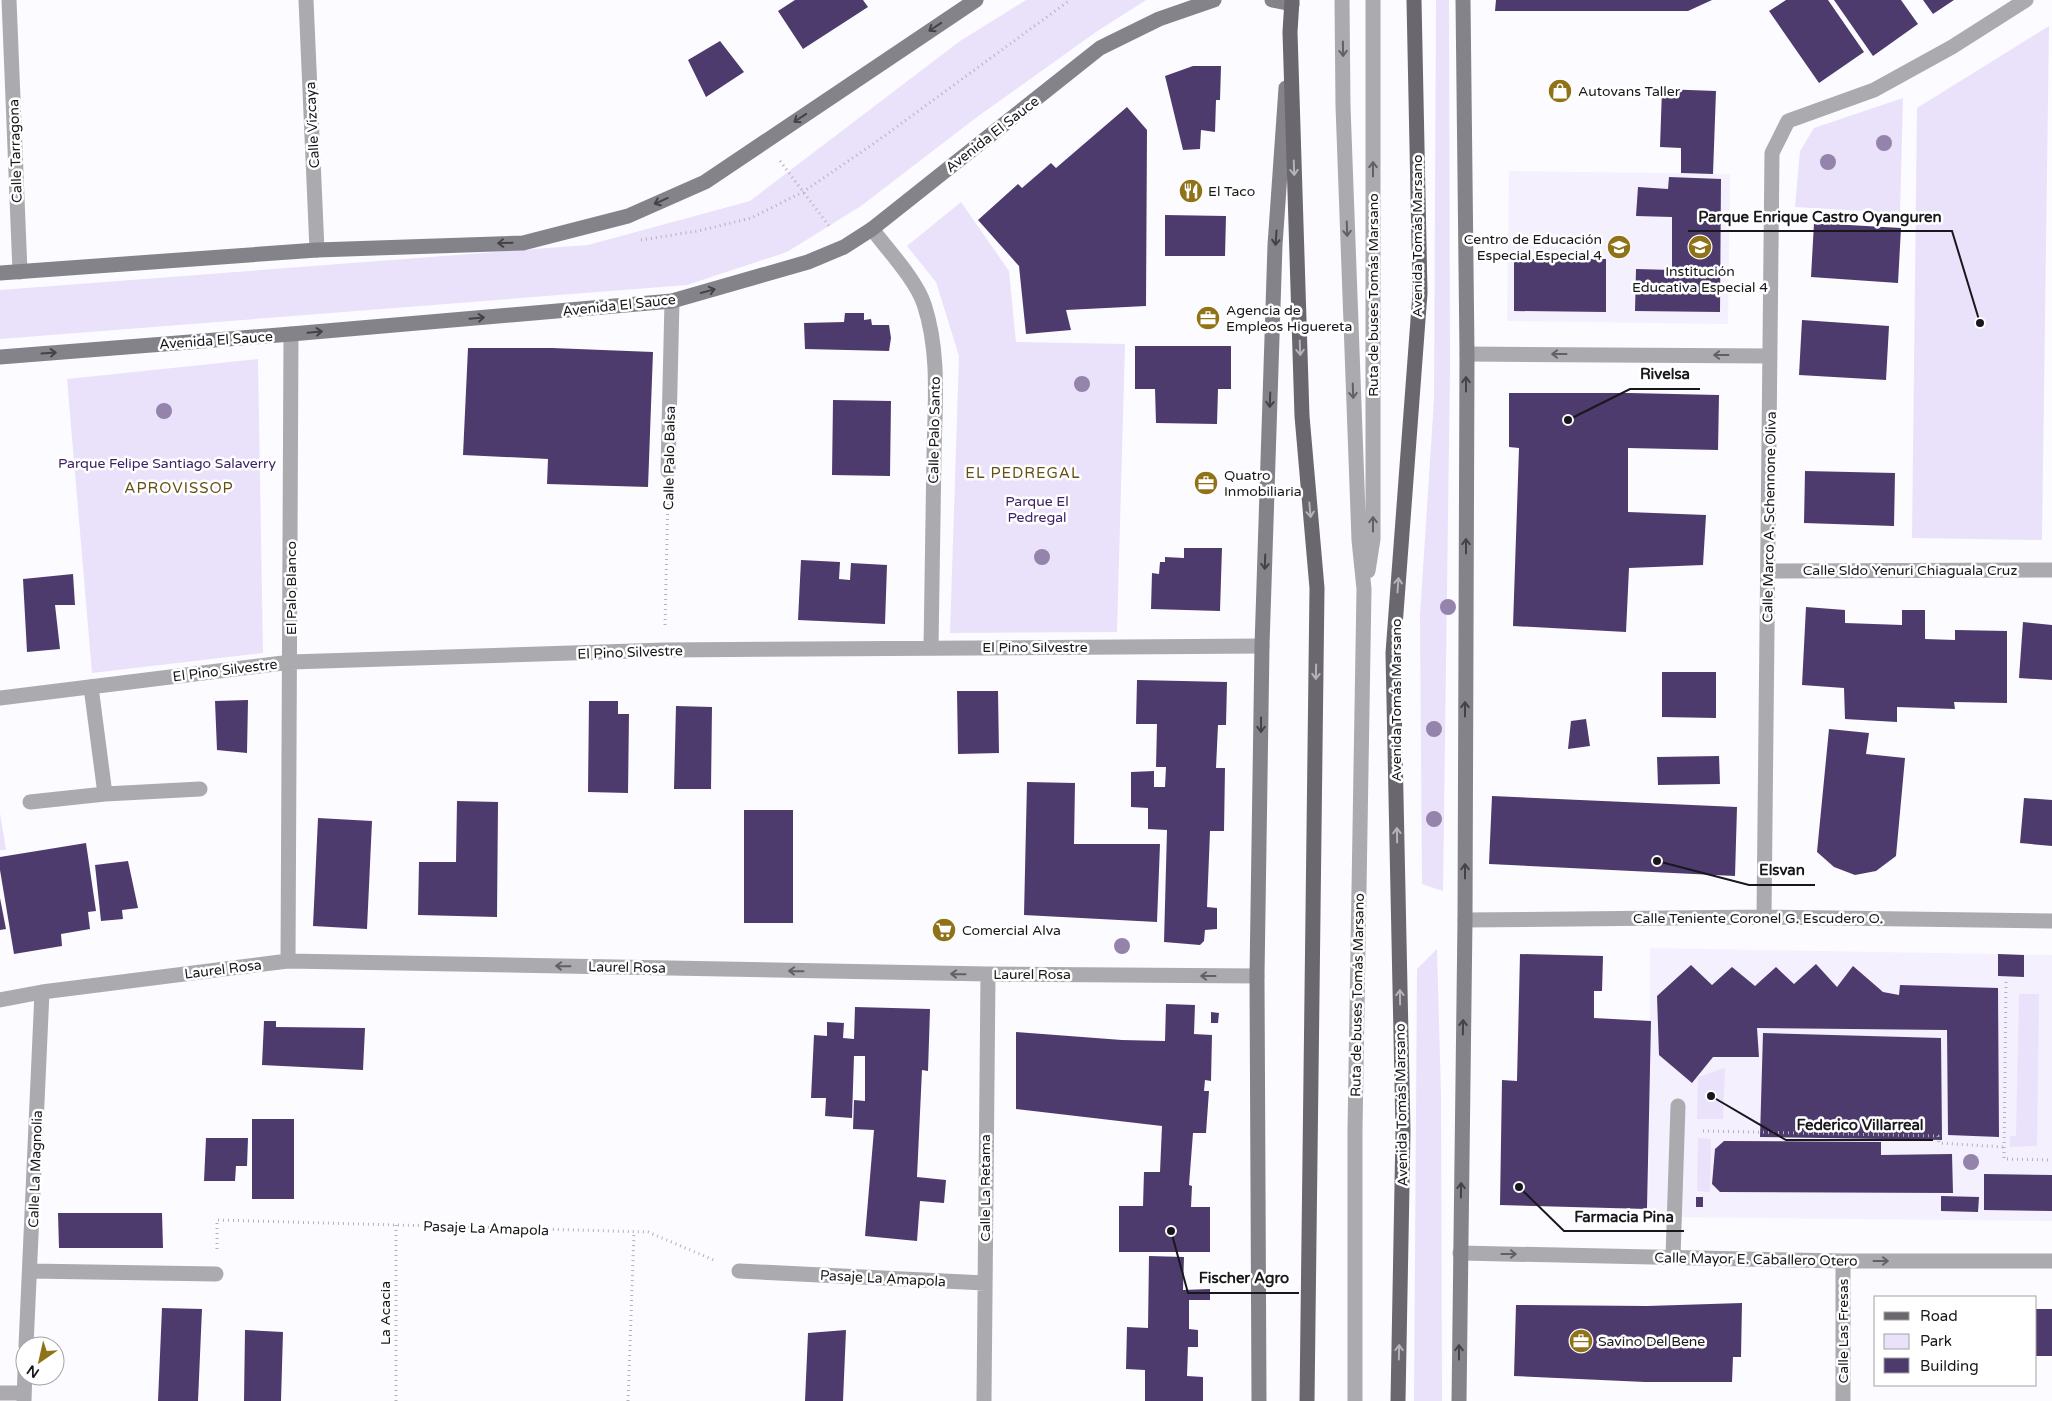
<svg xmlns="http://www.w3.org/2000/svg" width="2052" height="1401" viewBox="0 0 2052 1401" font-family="'Varela Round',sans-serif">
<rect width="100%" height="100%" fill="#fcfbff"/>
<path fill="#f4f0fe" d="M1509 171 1730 174 1728 324 1507 321Z
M1650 948 2052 955V1221L1648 1217Z"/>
<path fill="#eae2fb" d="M1026 0H1146L1096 32 977 117 861 206 787 252 687 285 0 339V290L588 245 750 201 960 41Z
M1436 0H1449L1450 369 1443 891 1422 884 1420 615 1434 399Z
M2049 26 2042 540 1912 538 1917 108Z
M1903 98 1900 213 1795 207 1800 151 1814 128Z
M961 202 1009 271 1016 342 1125 344 1117 632 950 633 959 356 936 282 907 246Z
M258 359 263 653 92 673 67 379Z
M0 813 6 850H0Z
M1437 949 1441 1094 1442 1401H1414L1417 969Z
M2019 994H2039L2037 1146 2010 1147V1136H2016Z
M1725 1068 1723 1119H1697L1698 1077Z
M1698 1138 1711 1139 1710 1192 1697 1191Z"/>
<path fill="#4e3b6e" d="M795 0H863L868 7 803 49 778 11Z
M1496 0H1712L1688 11H1495Z
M1786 0H1828L1864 52 1819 83 1769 11Z
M1834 0H1901L1918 24 1873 56Z
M1923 0H1954L1933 14Z
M720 41 744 72 706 97 688 60Z
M1193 66H1221L1220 100H1216L1215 132 1201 130 1200 149 1183 150 1165 76Z
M1662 89 1716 91 1713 174 1681 173V148L1660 147Z
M1127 107 1147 130 1146 306 1066 310 1071 330 1026 334 1019 266 978 220 1018 184 1022 188 1051 163 1056 168Z
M1669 177 1721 179 1720 312 1635 311 1636 269 1672 270V217L1636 216 1638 187 1668 189Z
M1165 215 1226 216 1225 256H1165Z
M1814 223 1901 228 1898 283 1811 277Z
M1514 259H1606V312L1514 311Z
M845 313H864V320L871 319 872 325H889L891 338 889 351 805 349 804 323 844 322Z
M1802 320 1889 326 1886 380 1799 375Z
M1135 346H1231V389H1218L1217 424 1156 423 1155 389H1135Z
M468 348H552L653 352 648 487 547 484 548 459 463 455Z
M1509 393H1629L1719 395 1718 450 1628 448V512L1706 515 1703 565 1629 568 1626 632 1513 626 1519 448 1509 447Z
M833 400 891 401 890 476 832 475Z
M1805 471 1895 473 1894 526 1804 523Z
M1184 548H1222L1220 611 1151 609 1152 573 1159 574 1160 562H1165V557L1184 558Z
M801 560 840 562 839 579 850 580 851 563 887 565 885 624 798 620Z
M73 574 75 605H55L60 649 27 652 23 579Z
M1806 607 1845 610V623L1902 625V610H1925V639L1955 640V630L2007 631V703L1954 702 1955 709 1897 707V722L1845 719 1844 688 1802 685Z
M2023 622 2052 625V680L2019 678Z
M1662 672H1716V718L1662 717Z
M1137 680 1227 682 1226 725H1218L1216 768H1225L1224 831H1210L1207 907 1217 908V929L1205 930 1204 941 1200 945 1164 942 1167 830 1148 829V808L1131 807V772L1154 771V787H1165L1166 767H1156L1157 724H1136Z
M957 691H998L999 753 958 754Z
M248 700 247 753 217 750 215 701Z
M589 701H618V714H629L628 793 588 792Z
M676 706 712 707 711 789H674Z
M1586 719 1590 746 1568 749 1571 721Z
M1829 729 1869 733 1866 754 1905 758 1896 856 1876 871 1855 875 1834 867 1817 852Z
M1719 756 1720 784 1658 785 1657 757Z
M1027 782 1075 783 1074 844H1160L1157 922 1024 915Z
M1492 796 1737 807 1735 876 1489 864Z
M2024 798 2052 800V846L2020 843Z
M457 801 498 802 497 917 418 915 419 862H456Z
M744 810H793V923H744Z
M318 818 372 821 367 929 313 926Z
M86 843 96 911 88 912 90 929 61 934 62 946 14 954 0 870V857Z
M128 861 138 908 122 910 123 919 101 921 95 865Z
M0 898 6 929 0 930Z
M1520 954 1603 956 1602 991H1594V1018L1651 1021 1647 1209 1500 1205 1502 1080 1517 1081Z
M1998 954 2024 955V977L1998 976Z
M1816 964 1837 987 1853 966 1883 992 1899 995 1900 985 1998 988 1999 1137 1948 1135 1947 1030 1757 1028 1759 1057H1713L1692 1083 1659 1055 1657 996 1691 965 1712 985 1732 967 1755 986 1776 967 1794 984Z
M1166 1004 1195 1005 1194 1034 1212 1035 1211 1081 1205 1080 1204 1091H1209L1206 1133H1193L1189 1185 1192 1186 1191 1207H1210V1252H1119V1206H1143L1144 1172H1160L1162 1126 1016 1109V1032L1122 1040 1165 1041Z
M855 1007 930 1009 928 1071 922 1070 917 1177 946 1180 944 1203 920 1201 917 1241 865 1236 874 1130 853 1129 854 1100 865 1101V1056H854L852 1118 825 1116 826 1098H811L814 1035 827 1036V1022L844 1023 843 1038 854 1039Z
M1211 1012 1219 1013 1218 1023H1211Z
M264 1021H276V1027L365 1028 363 1070 262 1065Z
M1763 1033 1941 1038 1942 1140 1760 1137Z
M252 1119H294V1199H252Z
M206 1138H248L247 1166H236L235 1181H204Z
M1724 1141 1881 1142V1155L1952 1154 1953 1193 1720 1192 1712 1184 1715 1149Z
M1984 1174 2052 1175V1211L1984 1210Z
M1941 1196 1979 1197 1978 1212 1941 1211Z
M1696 1197H1703V1207H1696Z
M58 1213H162L163 1248H59Z
M1149 1256 1184 1257 1183 1290 1210 1289V1300H1189V1329L1198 1330V1347H1188L1187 1376 1203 1377V1401H1145V1370L1126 1369 1127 1327 1148 1328Z
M1742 1303 1741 1357H1733L1732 1382H1645L1514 1376 1516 1305 1647 1306Z
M162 1308 202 1309 198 1401H158Z
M2036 1309H2052V1356H2036Z
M245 1330 283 1332 281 1401H244Z
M846 1330 843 1401H805L808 1333Z"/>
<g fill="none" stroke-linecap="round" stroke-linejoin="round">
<path stroke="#b3b2b6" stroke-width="3" stroke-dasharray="1 4" stroke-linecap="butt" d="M780 161 829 226
M641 240 698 231 751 218 803 192 876 142 1070 0
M665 625 668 496
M2006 982 2004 1159 2052 1160
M1703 1131 1938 1136 1939 1143 2003 1147
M217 1249V1220L648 1232 716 1261
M396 1401V1225
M628 1401 634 1232"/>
<path stroke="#abaaaf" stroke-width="15" d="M1342 0 1343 106 1359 540 1364 589 1355 1130V1401
M668 471 672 301
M1368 571 1373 539V0
M91 687 105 794
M30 802 105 794 200 789
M1673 1257 1678 1106"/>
<path stroke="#abaaaf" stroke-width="15" d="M9 0 20 272
M306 0 317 250
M872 229C888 250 916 280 924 304 940 352 935 404 934 454 933 519 932 583 931 648
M1467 354 1770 356
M1768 571 2052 570
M0 698 291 662 665 650 1262 646
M1764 917 1772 153 1788 121 1874 90 1952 47 2026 0
M1465 920 1764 917 2052 921
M288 961 291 334
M0 1000 42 992 288 961 988 974 1257 976
M1460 1253 1843 1261H2052
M30 1271 216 1274
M739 1271 985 1283
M26 1346 42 992
M0 1393H24
M24 1401 25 1370
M984 1401 988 974
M1843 1401V1261"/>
<path stroke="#85838a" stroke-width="15" d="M1272 0 1292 4
M0 273 317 250 523 243 628 216 705 182 976 0
M0 357 291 334 672 301 808 262 844 247 872 229 1100 48 1159 19 1214 0
M1259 1401 1257 976 1262 646 1275 245 1286 88
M1459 1401 1465 920 1467 354 1463 0"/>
<path stroke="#6a676f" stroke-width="15" d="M1292 0 1290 32 1302 416 1317 588 1307 1401
M1398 1401 1403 1131 1393 653 1420 293 1414 0"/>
</g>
<g fill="#9483ab">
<circle cx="1884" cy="143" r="8"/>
<circle cx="1828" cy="162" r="8"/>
<circle cx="1082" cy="384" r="8"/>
<circle cx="164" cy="411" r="8"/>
<circle cx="1042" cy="557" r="8"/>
<circle cx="1448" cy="607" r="8"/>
<circle cx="1434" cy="729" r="8"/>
<circle cx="1434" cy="819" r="8"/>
<circle cx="1122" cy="946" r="8"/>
<circle cx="1971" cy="1162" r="8"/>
</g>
<defs><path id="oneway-shaft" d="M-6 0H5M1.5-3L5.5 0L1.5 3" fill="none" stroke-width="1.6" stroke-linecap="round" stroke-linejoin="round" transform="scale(1.25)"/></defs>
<g stroke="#444247">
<use href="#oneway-shaft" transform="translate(935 27) rotate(146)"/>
<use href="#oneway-shaft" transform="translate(800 118) rotate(146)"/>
<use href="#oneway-shaft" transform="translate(661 201) rotate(156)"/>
<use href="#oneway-shaft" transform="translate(1276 238) rotate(94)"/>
<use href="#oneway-shaft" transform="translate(505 243) rotate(178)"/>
<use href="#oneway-shaft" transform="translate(708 291) rotate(-15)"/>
<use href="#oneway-shaft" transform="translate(477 318) rotate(-5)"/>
<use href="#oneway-shaft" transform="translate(315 332) rotate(-5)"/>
<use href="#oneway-shaft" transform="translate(49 353) rotate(-4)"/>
<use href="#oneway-shaft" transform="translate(1466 384) rotate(-90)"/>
<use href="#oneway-shaft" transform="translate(1270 400) rotate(92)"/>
<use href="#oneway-shaft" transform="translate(1466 546) rotate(-90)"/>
<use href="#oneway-shaft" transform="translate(1265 562) rotate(92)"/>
<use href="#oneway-shaft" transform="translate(1465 709) rotate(-90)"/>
<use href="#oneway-shaft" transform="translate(1261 725) rotate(90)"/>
<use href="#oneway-shaft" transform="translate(1465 871) rotate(-90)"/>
<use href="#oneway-shaft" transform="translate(1463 1027) rotate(-89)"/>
<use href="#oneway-shaft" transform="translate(1461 1190) rotate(-89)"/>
<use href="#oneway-shaft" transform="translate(1459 1352) rotate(-90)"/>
</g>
<g stroke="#626065">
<use href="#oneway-shaft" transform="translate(1343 49) rotate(89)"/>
<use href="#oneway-shaft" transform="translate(1373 169) rotate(-90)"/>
<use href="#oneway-shaft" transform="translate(1347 229) rotate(88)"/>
<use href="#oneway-shaft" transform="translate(1559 354) rotate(-180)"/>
<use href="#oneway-shaft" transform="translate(1721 355) rotate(-180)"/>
<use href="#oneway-shaft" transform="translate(1353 391) rotate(88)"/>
<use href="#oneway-shaft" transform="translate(1373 524) rotate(-90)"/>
<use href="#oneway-shaft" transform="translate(563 966) rotate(-179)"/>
<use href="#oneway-shaft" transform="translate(796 971) rotate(-179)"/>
<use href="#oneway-shaft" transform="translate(958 974) rotate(-179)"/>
<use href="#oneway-shaft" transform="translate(1208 976) rotate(-180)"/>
<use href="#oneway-shaft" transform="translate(1509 1254)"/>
<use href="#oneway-shaft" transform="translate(1881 1261)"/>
</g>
<g stroke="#b4b3b7">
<use href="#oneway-shaft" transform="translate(1294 168) rotate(88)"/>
<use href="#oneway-shaft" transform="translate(1300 348) rotate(88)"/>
<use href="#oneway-shaft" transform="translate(1310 510) rotate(85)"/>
<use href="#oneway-shaft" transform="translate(1398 585) rotate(-86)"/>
<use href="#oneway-shaft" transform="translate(1316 672) rotate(91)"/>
<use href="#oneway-shaft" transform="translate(1397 835) rotate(-91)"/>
<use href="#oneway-shaft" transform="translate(1400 997) rotate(-91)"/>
<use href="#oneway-shaft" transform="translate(1399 1352) rotate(-89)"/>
</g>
<defs>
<g id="shop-disc" transform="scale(1.25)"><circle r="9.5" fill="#907319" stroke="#fff"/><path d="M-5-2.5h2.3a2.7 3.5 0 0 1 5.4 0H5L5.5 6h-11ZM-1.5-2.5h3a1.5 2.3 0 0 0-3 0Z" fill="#fff"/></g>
<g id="restaurant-disc" transform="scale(1.25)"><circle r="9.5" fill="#907319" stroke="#fff"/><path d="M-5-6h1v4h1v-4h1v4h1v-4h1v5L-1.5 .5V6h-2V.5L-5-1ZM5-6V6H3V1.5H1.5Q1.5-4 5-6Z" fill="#fff"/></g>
<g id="school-disc" transform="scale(1.25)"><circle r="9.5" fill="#907319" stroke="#fff"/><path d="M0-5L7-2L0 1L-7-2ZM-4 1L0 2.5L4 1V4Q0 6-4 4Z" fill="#fff"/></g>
<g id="office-disc" transform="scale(1.25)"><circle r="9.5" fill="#907319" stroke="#fff"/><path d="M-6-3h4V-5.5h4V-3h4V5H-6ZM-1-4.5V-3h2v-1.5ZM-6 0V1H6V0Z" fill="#fff"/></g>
<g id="supermarket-disc" transform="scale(1.25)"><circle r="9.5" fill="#907319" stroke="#fff"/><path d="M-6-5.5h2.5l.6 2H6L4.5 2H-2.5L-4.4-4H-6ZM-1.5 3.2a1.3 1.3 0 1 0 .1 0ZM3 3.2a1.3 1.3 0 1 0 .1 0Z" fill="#fff"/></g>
</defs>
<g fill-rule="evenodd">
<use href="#shop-disc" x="1560" y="91"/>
<use href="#restaurant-disc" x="1191" y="191"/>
<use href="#school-disc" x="1619" y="247"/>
<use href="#school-disc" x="1700" y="247"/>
<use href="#office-disc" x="1208" y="318"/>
<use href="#office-disc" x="1206" y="483"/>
<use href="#supermarket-disc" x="944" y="930"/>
<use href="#office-disc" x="1581" y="1341"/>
</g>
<g text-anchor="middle" stroke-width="5" stroke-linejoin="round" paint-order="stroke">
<g font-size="14" fill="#18171b" stroke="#fff" text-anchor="start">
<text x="1578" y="96">Autovans Taller</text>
<text x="1208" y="196">El Taco</text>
<text x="1602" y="244" text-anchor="end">Centro de Educación<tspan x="1602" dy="16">Especial Especial 4</tspan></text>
<text x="1700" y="276" text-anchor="middle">Institución<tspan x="1700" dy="16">Educativa Especial 4</tspan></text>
<text x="1226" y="315">Agencia de<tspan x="1226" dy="16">Empleos Higuereta</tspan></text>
<text x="1224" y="480">Quatro<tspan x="1224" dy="16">Inmobiliaria</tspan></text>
<text x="962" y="935">Comercial Alva</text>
<text x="1598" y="1346">Savino Del Bene</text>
</g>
<g font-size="14" fill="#18171b" stroke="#fff">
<text transform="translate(312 125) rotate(-93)" y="5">Calle Vizcaya</text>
<text transform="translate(992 134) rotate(-38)" y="5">Avenida El Sauce</text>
<text transform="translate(15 151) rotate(-92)" y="5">Calle Tarragona</text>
<text transform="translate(1417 236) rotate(-90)" y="5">Avenida Tomás Marsano</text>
<text transform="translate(1373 295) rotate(-90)" y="5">Ruta de buses Tomás Marsano</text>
<text transform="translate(619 305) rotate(-6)" y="5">Avenida El Sauce</text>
<text transform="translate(216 340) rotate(-4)" y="5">Avenida El Sauce</text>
<text transform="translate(934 430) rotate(-89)" y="5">Calle Palo Santo</text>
<text transform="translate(669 458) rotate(-89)" y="5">Calle Palo Balsa</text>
<text transform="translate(1769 517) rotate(-89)" y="5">Calle Marco A. Schennone Oliva</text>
<text x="1910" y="575">Calle Sldo Yenuri Chiaguala Cruz</text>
<text transform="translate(291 588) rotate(-90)" y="5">El Palo Blanco</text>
<text x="1035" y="652">El Pino Silvestre</text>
<text transform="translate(630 652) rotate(-2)" y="5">El Pino Silvestre</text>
<text transform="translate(225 670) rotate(-7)" y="5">El Pino Silvestre</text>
<text transform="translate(1396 700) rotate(-90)" y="5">Avenida Tomás Marsano</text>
<text x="1758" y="923">Calle Teniente Coronel G. Escudero O.</text>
<text transform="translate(627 967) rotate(1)" y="5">Laurel Rosa</text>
<text transform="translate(223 969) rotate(-7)" y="5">Laurel Rosa</text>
<text x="1032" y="979">Laurel Rosa</text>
<text transform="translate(1357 995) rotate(-89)" y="5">Ruta de buses Tomás Marsano</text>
<text transform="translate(1401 1105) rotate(-91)" y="5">Avenida Tomás Marsano</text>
<text transform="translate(35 1169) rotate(-88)" y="5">Calle La Magnolia</text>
<text transform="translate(985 1188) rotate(-90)" y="5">Calle La Retama</text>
<text transform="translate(486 1228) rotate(2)" y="5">Pasaje La Amapola</text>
<text transform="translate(1756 1259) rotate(1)" y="5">Calle Mayor E. Caballero Otero</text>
<text transform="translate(883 1278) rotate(3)" y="5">Pasaje La Amapola</text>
<text transform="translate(385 1313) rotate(-90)" y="5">La Acacia</text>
<text transform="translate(1843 1331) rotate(-90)" y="5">Calle Las Fresas</text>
</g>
<g font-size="14" fill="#3e2166" stroke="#fff">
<text x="167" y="468">Parque Felipe Santiago Salaverry</text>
<text x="1037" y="506">Parque El<tspan x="1037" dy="16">Pedregal</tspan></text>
</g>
<g font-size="15" letter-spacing="1" fill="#645014" stroke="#fff">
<text x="1023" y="478">EL PEDREGAL</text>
<text x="179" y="493">APROVISSOP</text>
</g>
</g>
<path fill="none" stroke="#18171b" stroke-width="2" d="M1980 323L1952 231H1688M1568 420L1630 389H1700M1657 861L1749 885H1815M1711 1096L1786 1140H1933M1519 1187L1564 1231H1684M1171 1231L1188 1293H1299"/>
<g fill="#18171b" stroke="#fff" stroke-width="2">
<circle cx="1980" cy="323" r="5"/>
<circle cx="1568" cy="420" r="5"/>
<circle cx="1657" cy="861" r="5"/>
<circle cx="1711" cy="1096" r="5"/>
<circle cx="1519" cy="1187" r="5"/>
<circle cx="1171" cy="1231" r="5"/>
</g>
<g font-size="15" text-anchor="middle" font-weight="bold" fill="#18171b" stroke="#fff" stroke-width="5" stroke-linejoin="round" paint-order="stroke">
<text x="1820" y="222">Parque Enrique Castro Oyanguren</text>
<text x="1665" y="379">Rivelsa</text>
<text x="1782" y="875">Elsvan</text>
<text x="1860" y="1130">Federico Villarreal</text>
<text x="1624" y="1222">Farmacia Pina</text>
<text x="1244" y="1283">Fischer Agro</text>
</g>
<rect x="1874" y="1296" width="162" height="90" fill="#ffffff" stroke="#a3a2a4"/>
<rect x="1884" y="1312" width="25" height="8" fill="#6a676f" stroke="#a3a2a4"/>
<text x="1920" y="1321" font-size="15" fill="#18171b">Road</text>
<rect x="1884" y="1334" width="25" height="15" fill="#eae2fb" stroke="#a3a2a4"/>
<text x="1920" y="1346" font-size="15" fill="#18171b">Park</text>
<rect x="1884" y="1358" width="25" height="15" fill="#4e3b6e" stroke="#a3a2a4"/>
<text x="1920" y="1371" font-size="15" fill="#18171b">Building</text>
<g transform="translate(40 1361) rotate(214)"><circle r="24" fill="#ffffff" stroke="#a3a2a4"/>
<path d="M0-4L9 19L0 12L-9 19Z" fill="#907319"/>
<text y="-8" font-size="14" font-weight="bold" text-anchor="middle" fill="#18171b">N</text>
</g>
</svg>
